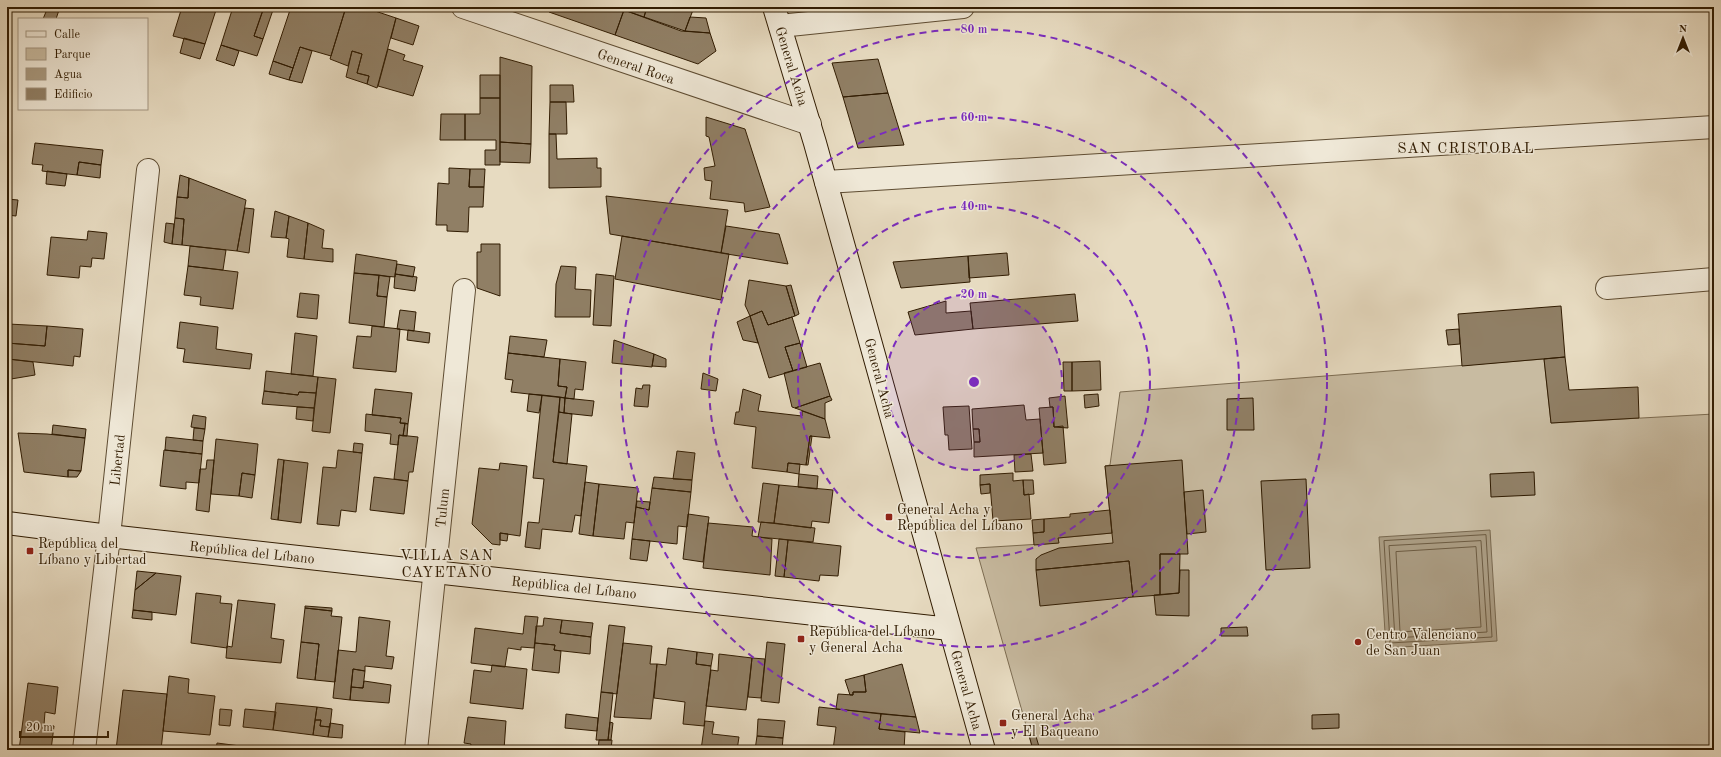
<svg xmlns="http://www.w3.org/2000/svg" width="1721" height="757" viewBox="0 0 1721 757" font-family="'Old Standard TT',serif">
<rect width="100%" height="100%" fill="#e7dbc1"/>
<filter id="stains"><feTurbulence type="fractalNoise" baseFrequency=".005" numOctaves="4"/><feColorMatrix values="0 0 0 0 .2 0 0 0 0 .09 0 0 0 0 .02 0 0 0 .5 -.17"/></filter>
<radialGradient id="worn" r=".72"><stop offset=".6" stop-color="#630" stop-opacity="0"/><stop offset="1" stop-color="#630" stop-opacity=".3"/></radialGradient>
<path fill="#c8bba1" stroke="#7c6c52" d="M815 7H916L818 17Z
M1544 359 1551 423 1714 414V750H1033L976 548 1058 543V538L1112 533 1105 466 1110 465 1120 392Z"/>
<path fill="#a99a80" stroke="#79684e" d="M1490 530 1497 641 1386 648 1379 537Z"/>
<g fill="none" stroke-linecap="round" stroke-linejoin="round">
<path stroke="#6d5b41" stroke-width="1" d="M1486 535 1492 637 1390 643 1384 541Z
M1481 541 1487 632 1395 638 1389 546Z
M1476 547 1481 627 1400 632 1396 552Z"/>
</g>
<path fill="#907f65" stroke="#311c02" d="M48 7H60L56 19H43Z
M182 7H217L205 44 173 36Z
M233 7H264L254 36 263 39 257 56 221 45Z
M264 7H274L263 39 254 36Z
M291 7H346L331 56 300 47 293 68 273 61Z
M346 7H363L396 18 377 88 367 84 369 76 357 73 362 54 352 51 348 66 330 59Z
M498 7H509V11Z
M509 7H532V9L524 11 523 8 509 10Z
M549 7H625L615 35 549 12Z
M625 7H647L644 17 624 10Z
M647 7H687L693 10 685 31 644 17Z
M624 10 681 31 710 33 716 51 698 64 615 35Z
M690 17 706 18 710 33 685 31Z
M396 18 419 26 413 45 391 38Z
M184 38 205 44 200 59 180 53Z
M221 45 239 51 234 66 216 60Z
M300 47 312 51 302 83 289 80Z
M388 49 405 55 403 60 423 66 413 96 378 86Z
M352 51 362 54 357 73 369 76 367 84 346 77Z
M500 57 532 66 531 144 500 142Z
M878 59 888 93 843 97 832 63Z
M273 61 293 68 289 80 269 74Z
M480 75H500V98H480Z
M550 85H573L574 102H550Z
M888 93 904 145 858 148 843 97Z
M480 98H500V165H485V150H496V140H465V114H480Z
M550 102H566L567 134H549Z
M441 114H465V140H440Z
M706 117 745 129 770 207 745 212 744 203 710 199 712 181 705 180 704 168 715 166 709 137 706 136Z
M549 134H556L557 159 597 158V168H601V187L549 188Z
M500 142 531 144 530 163 500 162Z
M35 143 103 150 101 165 79 162 77 175 42 171 43 165 32 164Z
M79 162 101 165 100 178 77 175Z
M449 168 470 169 469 187H484L483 207H469L468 232 447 231V225H436L438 183 449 184Z
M470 169H485L484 187H469Z
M47 171 67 174 65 186 46 184Z
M180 175 189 178 188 198 177 197Z
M189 178 246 200 237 251 182 245 184 219 175 218 177 197 188 198Z
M606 196 728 210 721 253 610 234Z
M7 199 18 200 16 216 7 215Z
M245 208 254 209 249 253 237 251Z
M275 211 289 216 286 238 271 237Z
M289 216 308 223 304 259 287 257 289 239 286 238Z
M175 218 184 219 182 245 172 244Z
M166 223 174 224 172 244 164 242Z
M308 223 324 230 322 248 333 249V262L304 259Z
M726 226 779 234 788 264 721 253Z
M88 231 107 233 104 259 92 258 91 267 80 266 79 278 47 275 51 237 87 240Z
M622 236 729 254 721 300 615 279Z
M481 244H500V296L477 288V252H481Z
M190 246 226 250 223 270 188 266Z
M1007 253 1009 275 969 278 968 256Z
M356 254 397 261 395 277 354 273Z
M968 256 970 282 901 288 893 262Z
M397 264 415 267 413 277 395 274Z
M188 266 238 272 233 309 200 305 201 297 184 295Z
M561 266 576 267 575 289 591 290 590 317H555L556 284Z
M354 273 379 275 377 296 387 297 384 327 349 323Z
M395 274 417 277 415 291 394 288Z
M596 274 614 276 611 326 593 325Z
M379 275 390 277 387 297 377 296Z
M749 280 786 286 795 316 768 325 762 311 750 316 745 305Z
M791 285 799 314 795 316 786 286Z
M300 293 319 295 317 319 297 317Z
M1075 294 1078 321 973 329 970 303Z
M946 301V313L971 311 973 329 915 335 908 312Z
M1561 306 1565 357 1462 366 1458 314Z
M400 310 416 312 414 331 397 329Z
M762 311 768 325 792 317 800 343 785 347 793 371 769 378 750 316Z
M750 316 758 343 743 340 737 322Z
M180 322 218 327 216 349 252 354 250 369 183 362 185 349 177 348Z
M8 324 47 326 45 346 7 343Z
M47 326 83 329 80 357 74 356 73 366 8 359 7 343 45 346Z
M372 326 400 329 396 372 353 368 357 336 371 337Z
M1459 329 1460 344 1448 345 1446 330Z
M408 330 430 333 429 343 407 340Z
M295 333 317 336 313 376 291 374Z
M510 336 547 340 544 357 508 353Z
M614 340 654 354 652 367 612 363Z
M800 343 807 367 793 371 785 347Z
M508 353 560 359 558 386 567 387 565 398 511 392 513 380 505 379Z
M654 354 666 359V367L652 366Z
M1565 357 1569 390 1638 387 1639 418 1551 423 1544 359Z
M8 359 33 362 35 375 11 379Z
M560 359 586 362 583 390 575 389 574 399 565 398 567 387 558 386Z
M1100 361 1101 390 1072 391V362Z
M1063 362H1072V391H1064Z
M820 363 830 396 795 408 792 407 784 373Z
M266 371 318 377 316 393 299 392 298 395 264 391Z
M703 373 718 379 716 391 701 389Z
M318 377 336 379 330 433 312 431Z
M643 385H650L648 407 634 406 636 388 642 389Z
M375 389 412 393 408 424 400 423 401 418 372 415Z
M743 389 761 395 758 411 802 416V411L825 419 830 438 810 436 806 465 788 463 787 472 752 468 756 427 734 424 736 412H739Z
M264 391 298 395 299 392 316 393 314 408 262 404Z
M529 394 542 395 539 413 527 411Z
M1098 394 1099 406 1085 408 1084 395Z
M542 395 560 397 553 462 587 466 581 516 575 515 572 532 542 529 540 549 525 547 528 522 539 523 544 479 533 478Z
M830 396 832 400 825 403V419L795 408Z
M1065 396 1068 428 1054 427 1053 407H1050L1049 398Z
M560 397 565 398 564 413 559 412Z
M565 398 594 401 592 416 564 413Z
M1253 398 1254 430H1227V399Z
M1024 405 1026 420 1040 419 1043 453 974 457V442H980L979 429H973L972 409Z
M969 406 972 449 949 450 948 435H945L943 407Z
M297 407 314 408 313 421 296 419Z
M1053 407 1054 427 1063 426 1066 463 1044 465 1039 408Z
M559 412 572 414 567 464 553 462Z
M366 414 401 418 400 423H405L403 436 399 435 398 445 390 444 391 434 365 431Z
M193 415 206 417 205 429 191 427Z
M405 423 408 424 407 436H403Z
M53 425 86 429 85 438 52 434Z
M194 428 205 429 203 441 193 440Z
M973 429H979L980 442H974Z
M18 433 47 434 85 438 81 471 68 470V477L24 472Z
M399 435 418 437 413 472H409L408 481 394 479Z
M810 436H812L808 465H806Z
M166 437 203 441 202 454 165 450Z
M216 439 258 444 255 475 242 473 239 496 211 494Z
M354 443 363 444 362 453 353 452Z
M164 450 202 454 199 483 186 482V489L160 486Z
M338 450 362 453 356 512 341 510 339 526 317 524 323 467 336 468Z
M677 451 695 453 692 480 673 479Z
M1031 454 1033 471 1015 472 1014 455Z
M278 459 284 460 278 520 271 519Z
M207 460H214L209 512 196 510 200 469H206Z
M284 460 308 463 301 523 278 520Z
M1182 460 1188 554H1160V595L1133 597 1129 561 1036 570V559L1041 555 1059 548 1113 543 1105 466Z
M500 463 527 466 520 536 500 533V545L492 544 472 524 479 468 499 470Z
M788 463 800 464 799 474 787 472Z
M68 470 81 471 77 477H68Z
M1534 472 1535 495 1491 497 1490 474Z
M242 473 255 475 252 498 239 496Z
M1013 473V481L1023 480 1024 495 1029 494 1031 519 993 521 990 484 980 485V475Z
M799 474 818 476 817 489 798 487Z
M374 477 408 481 404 514 370 510Z
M654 477 692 480 691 492 652 488Z
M1306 479 1310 568 1266 570 1261 481Z
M1023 480H1033L1034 494 1024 495Z
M585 482 599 484 593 536 579 534Z
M763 483 779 485 774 523 758 522Z
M599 484 638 488 634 523 626 522 624 539 593 536Z
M990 484V493L981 494 980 485Z
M779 485 833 490 829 523 812 521 811 528 774 523Z
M652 488 691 492 687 527 678 526 677 544 632 539 636 507 649 510Z
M1203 490 1206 532 1187 534 1184 492Z
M637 501 650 502 649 510 636 507Z
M1110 510 1112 533 1058 538 1059 543 1034 545 1033 533 1044 532V519L1070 517V514Z
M688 514 709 517 703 562 683 559Z
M1044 519V532L1033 533 1032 520Z
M761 522 815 528 813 542 758 537Z
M708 523 753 527 752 536 772 539 770 575 703 568Z
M500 533 508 534 507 541 500 540Z
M632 539 650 541 647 561 630 559Z
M779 539 788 540 784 577 775 576Z
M788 540 841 546 838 576 820 575 819 581 784 577Z
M1160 554H1180L1179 593 1160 595Z
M1129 561 1133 597 1040 606 1036 570Z
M1180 570H1189V616L1156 615 1154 595 1179 593Z
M137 571 156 573 135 590Z
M156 573 181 576 176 615 133 610 135 590Z
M196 593 221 596 220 603 232 604 227 648 191 643Z
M238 600 275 604 271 638 284 640 281 663 226 658 227 646 232 647Z
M305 606 332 608V611L305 608Z
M305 608 332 611 331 616 342 617 335 682 315 680 319 644 301 642Z
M133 610 152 612V620L132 618Z
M525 616 538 617 534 648 521 647V650L508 648 505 667 471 663 475 628 523 634Z
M359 617 390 621 386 656 394 657 392 669 365 666V671L353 669 350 700 333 698 338 650 356 652Z
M544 618 562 620 560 633 591 637 590 654 554 650 555 645 535 643 536 626H543Z
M562 620 593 623 591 637 560 633Z
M609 625 625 627 617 694 601 692Z
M1247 627 1248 636H1221V628Z
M301 642 319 644 315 680 297 678Z
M767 642 785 644 779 703 761 701Z
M535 643 555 645 554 650 561 651 559 673 532 670Z
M623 643 652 646 650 664H657L651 719 614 717Z
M668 648 697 652 696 664 711 666 704 726 683 724 685 702 654 698 657 664 666 665Z
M697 652 713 654 711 666 696 664Z
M719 654 752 658 746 710 706 706 711 670 718 671Z
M752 658 765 659 761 698 748 697Z
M902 664 916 717 836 709 838 694 853 695V692H866L864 675Z
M492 665 527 669 523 709 470 703 474 670 491 672Z
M353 669 365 671 363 688 351 687Z
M864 675 866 692H853V695H850L845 680Z
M169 676 189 679 188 693 215 696 210 735 163 731Z
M364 681 391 685 389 703 350 700 351 687 363 688Z
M28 683 58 687 55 714 45 712 44 725 54 726 51 750H19Z
M123 690 167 694 161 750H116Z
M601 692 613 693 608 740H596Z
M276 703 317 707 313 735 273 730Z
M317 707 332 709 330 727 320 726 321 720H315Z
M819 707 881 714 879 729 905 732 904 750H833L836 727 817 725Z
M220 709 232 710 230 726 219 725Z
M245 709 276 712 273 730 243 727Z
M566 714 598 718 597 731 565 728Z
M881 714 916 717 920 733 879 729Z
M1339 714V728L1312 729V715Z
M468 717 506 721 504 750H470L471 744 464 743Z
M758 719 785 721 783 738 757 736Z
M315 720H321L320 726 330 727 328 737 313 735Z
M705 721 714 722 712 734 739 737 737 750H701Z
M610 722 613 723 611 740H608Z
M330 723 343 725 342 738 328 737Z
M1035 733 1040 750H1033L1029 735Z
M757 736 783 738 782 750H755Z
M599 740H612L611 750H598Z
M217 743 248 747 247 750H216Z
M1059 747 1060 750H1050Z"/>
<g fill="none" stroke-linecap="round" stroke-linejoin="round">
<g stroke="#5e4c32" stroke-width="24">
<path id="minor" d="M463 7 810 124
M780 26 963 7
M826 182 1714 127
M1607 288 1714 279
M84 750 109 536 148 170
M416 750 464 290"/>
</g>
<g stroke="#311c02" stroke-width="24">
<path id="secondary" d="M774 7 815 143 984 750
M7 523 109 536 950 629"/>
</g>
<use href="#minor" stroke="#efe8d7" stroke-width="22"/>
<use href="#secondary" stroke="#efe8d7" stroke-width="22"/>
</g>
<circle cx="974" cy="382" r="88" fill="#7b2cbf" fill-opacity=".12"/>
<g fill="none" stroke="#7b2cbf" stroke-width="2" stroke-dasharray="7 5">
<circle cx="974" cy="382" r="88"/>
<circle cx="974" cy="382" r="176"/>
<circle cx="974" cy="382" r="265"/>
<circle cx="974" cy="382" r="353"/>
</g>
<g fill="#8f2418" stroke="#efe8d7" stroke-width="1.5">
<rect x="885" y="513" width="8" height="8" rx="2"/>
<rect x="26" y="547" width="8" height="8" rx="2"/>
<rect x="797" y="635" width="8" height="8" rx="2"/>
<circle cx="1358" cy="642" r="4"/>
<rect x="999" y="719" width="8" height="8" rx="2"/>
</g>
<g text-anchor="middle" stroke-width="3" stroke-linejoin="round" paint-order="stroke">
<g font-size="14" fill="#311c02" stroke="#efe8d7">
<text transform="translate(636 66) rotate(19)" y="5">General Roca</text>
<text transform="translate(792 66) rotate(73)" y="5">General Acha</text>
<text transform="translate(880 378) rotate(75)" y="5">General Acha</text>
<text transform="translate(117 460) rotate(-84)" y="5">Libertad</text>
<text transform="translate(442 508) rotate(-84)" y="5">Tulum</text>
<text transform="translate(252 552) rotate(6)" y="5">República del Líbano</text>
<text transform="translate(574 587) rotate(6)" y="5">República del Líbano</text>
<text transform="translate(967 690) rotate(74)" y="5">General Acha</text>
</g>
<g font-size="14" fill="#311c02" stroke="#efe8d7" text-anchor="start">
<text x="897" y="514">General Acha y<tspan x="897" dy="16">República del Líbano</tspan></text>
<text x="38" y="548">República del<tspan x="38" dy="16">Líbano y Libertad</tspan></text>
<text x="809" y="636">República del Líbano<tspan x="809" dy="16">y General Acha</tspan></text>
<text x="1366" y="639">Centro Valenciano<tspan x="1366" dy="16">de San Juan</tspan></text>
<text x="1011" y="720">General Acha<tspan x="1011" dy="16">y El Baqueano</tspan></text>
</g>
<g font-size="15" letter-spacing="1" fill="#311c02" stroke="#efe8d7">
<text x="1466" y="153">SAN CRISTOBAL</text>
<text x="447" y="560">VILLA SAN<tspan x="447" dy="17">CAYETANO</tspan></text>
</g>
</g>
<circle cx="974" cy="382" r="6" fill="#7b2cbf" stroke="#efe8d7" stroke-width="2"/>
<g font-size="12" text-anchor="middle" font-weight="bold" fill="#7b2cbf" stroke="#efe8d7" stroke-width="3" stroke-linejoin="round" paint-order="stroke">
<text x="974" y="33">80 m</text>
<text x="974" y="121">60 m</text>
<text x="974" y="210">40 m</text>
<text x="974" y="298">20 m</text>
</g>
<rect width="1721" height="757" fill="none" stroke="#e7dbc1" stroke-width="24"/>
<rect x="8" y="8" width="1705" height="741" fill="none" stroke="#311c02" stroke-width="2"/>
<rect x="12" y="12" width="1697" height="733" fill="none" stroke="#311c02"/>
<rect x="18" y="18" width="130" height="92" fill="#efe8d7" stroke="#a39682"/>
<rect x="26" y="31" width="20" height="6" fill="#efe8d7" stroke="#a39682"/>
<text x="54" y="38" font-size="12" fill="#311c02">Calle</text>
<rect x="26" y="48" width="20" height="12" fill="#c8bba1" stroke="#a39682"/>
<text x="54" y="58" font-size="12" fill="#311c02">Parque</text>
<rect x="26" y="68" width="20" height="12" fill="#a99a80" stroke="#a39682"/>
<text x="54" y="78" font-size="12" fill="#311c02">Agua</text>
<rect x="26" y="88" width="20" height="12" fill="#907f65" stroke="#a39682"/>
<text x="54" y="98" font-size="12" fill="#311c02">Edificio</text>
<g transform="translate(1683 38)" stroke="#efe8d7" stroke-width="3" paint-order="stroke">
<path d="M0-3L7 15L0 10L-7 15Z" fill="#311c02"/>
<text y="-6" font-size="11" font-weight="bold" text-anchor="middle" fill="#311c02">N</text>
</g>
<path d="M20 731v6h88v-6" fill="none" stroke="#311c02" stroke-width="2"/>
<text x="26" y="731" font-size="12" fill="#311c02" stroke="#efe8d7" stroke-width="3" paint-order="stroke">20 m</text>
<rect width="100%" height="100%" filter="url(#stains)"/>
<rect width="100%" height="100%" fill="url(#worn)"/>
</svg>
